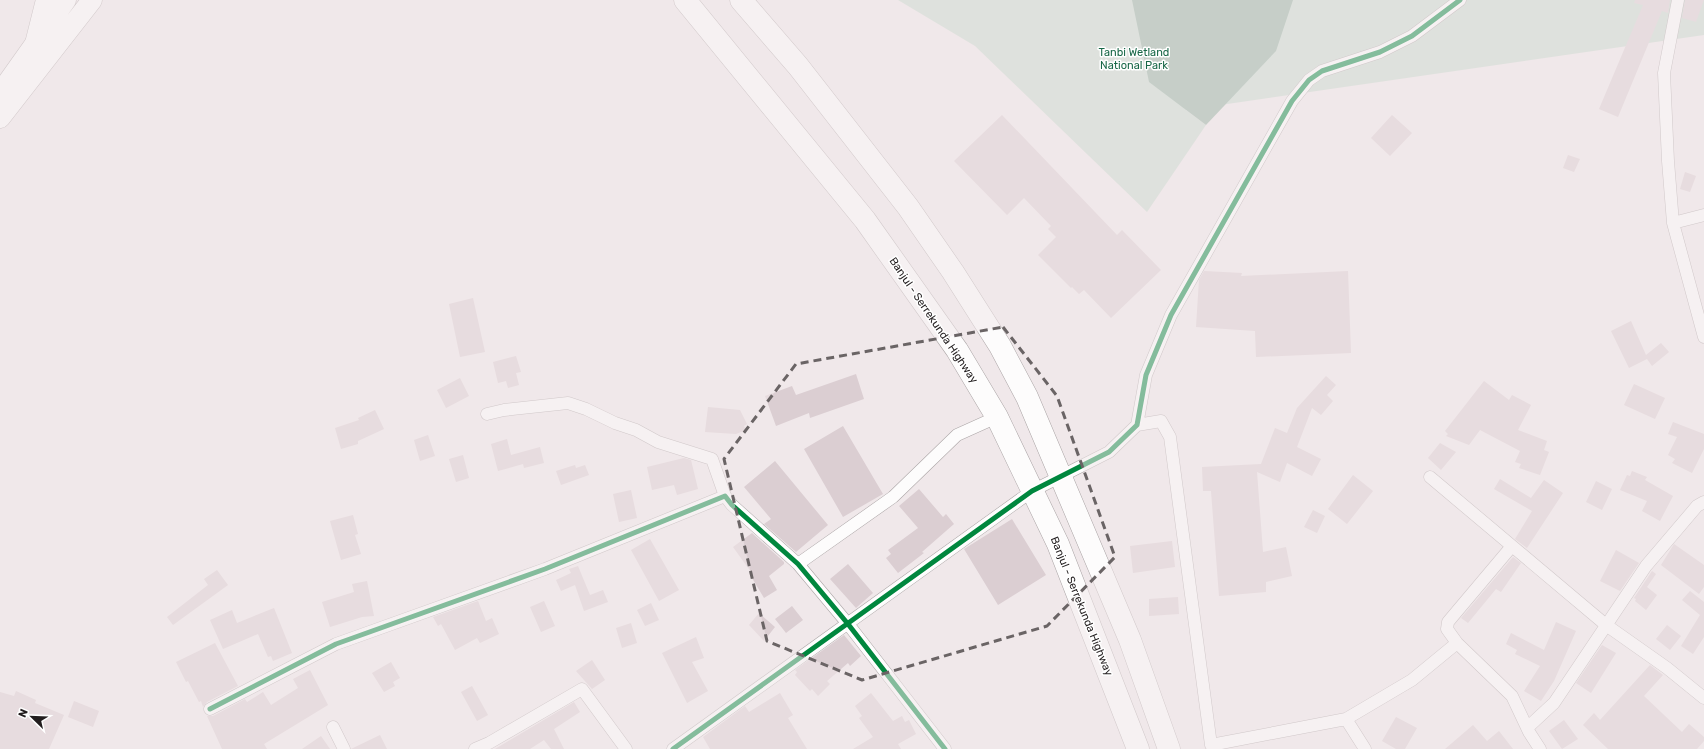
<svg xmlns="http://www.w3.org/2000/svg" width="1704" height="749" viewBox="0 0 1704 749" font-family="Rubik,sans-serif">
<rect width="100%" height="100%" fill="#f0e8ea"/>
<path fill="#c8dacf" d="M898 0H1704V35L1186 110 1206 125 1147 212 975 46Z"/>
<path fill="#92b0a0" d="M1132 0H1293L1276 51 1206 125 1149 82Z"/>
<path fill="#dbced2" d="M1635 0H1670L1668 13 1662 11 1618 117 1599 109 1643 5 1634 3Z
M1685 0H1704L1696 22 1682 18Z
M1002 115 1117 235 1122 230 1161 270 1111 318 1084 290 1079 294 1072 287 1071 288 1038 255 1056 237 1048 229 1051 226 1024 198 1007 215 954 161Z
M1392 115 1412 133 1390 156 1371 138Z
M1568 155 1580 159 1574 172 1563 168Z
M1685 172 1696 176 1690 192 1680 189Z
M1204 271 1242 273 1241 276 1348 271 1351 353 1256 357 1255 331 1196 327 1199 280Z
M473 298 485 352 460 357 449 304Z
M1631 321 1646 355 1661 343 1669 352 1652 366 1647 359 1629 368 1611 331Z
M516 356 521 372 516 373 519 385 508 388 506 381 498 383 493 362Z
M856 374 864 399 810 418 809 413 776 426 765 396 792 386 796 395Z
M1326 376 1336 385 1327 395 1333 401 1321 415 1312 408 1297 447 1321 459 1312 476 1287 463 1280 482 1257 472 1263 552 1286 547 1292 576 1266 582V592L1219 596 1211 491H1203L1202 467 1261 464 1275 428 1287 433 1297 408Z
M460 378 469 396 446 408 437 390Z
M1484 381 1509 400 1512 395 1531 405 1518 430 1547 441 1544 450 1549 452 1540 475 1519 468 1521 464 1515 462 1520 451 1480 430 1469 445 1446 436 1448 434 1445 431Z
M1634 384 1665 398 1655 419 1624 405Z
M708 407 740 410 747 424 744 426 746 430 736 434 705 432Z
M375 410 384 429 358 441V444L341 449 335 428 359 420 358 418Z
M1673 422 1704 434V449L1692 473 1672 463 1675 459 1668 455 1677 437 1668 434Z
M843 426 883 494 843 517 804 449Z
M428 435 435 456 420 461 414 440Z
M507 439 511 455 540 447 544 463 524 468 523 464 498 471 491 444Z
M1440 443 1456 452 1441 470 1428 458Z
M463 455 469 478 456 482 449 459Z
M684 458 691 460 698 489 677 495 674 485 652 490 647 467Z
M775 461 828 525 796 552 764 524 771 519 744 487Z
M575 465 576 468 585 465 589 475 561 485 556 471Z
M1632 471 1647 477 1645 480 1673 496 1660 521 1642 511 1647 501 1620 490 1627 475 1630 476Z
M1353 475 1373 491 1347 524 1328 509Z
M1500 479 1531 498 1544 480 1563 493 1527 548 1515 539 1532 511 1494 489Z
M1596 481 1612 489 1602 510 1586 502Z
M919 489 943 517 946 514 954 524 922 552 924 553 898 573 886 558 891 554 888 550 918 528 899 506Z
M631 490 637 518 619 522 613 494Z
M1313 510 1325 516 1317 533 1304 527Z
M353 515 358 534 355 535 361 554 341 560 330 521Z
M1012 519 1046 575 998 605 964 549Z
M752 533 784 562V564L769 576 777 590 764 598 749 573 751 572 733 547Z
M650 539 679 590 659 601 631 550Z
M1172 541 1175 567 1133 573 1130 546Z
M1674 544 1704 565V587L1699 594 1661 565Z
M1616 550 1639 563 1620 591 1600 581Z
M1513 557 1521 563 1501 592 1496 589 1468 623 1461 618Z
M848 564 873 593 856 608 830 579Z
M578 566 590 595 603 590 608 602 584 611 575 585 561 591 556 580 571 573 569 569Z
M217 570 228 585 173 625 167 617 208 585 204 579Z
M1652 571 1656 574 1647 587 1657 595 1646 610 1635 601 1636 599 1634 598Z
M367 581 374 616 362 617 330 627 322 602 354 592 352 584Z
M1690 591 1704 602V637L1693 654 1681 646 1700 615 1682 600Z
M1178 597 1179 614 1149 616V599Z
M478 601 486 621 492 618 499 634 480 643 477 638 455 650 441 624 438 626 433 617Z
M544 601 555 626 541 632 530 607Z
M651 603 659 620 645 626 637 610Z
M792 606 803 620 786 633 775 619Z
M274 608 292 653 273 661 271 656 268 657 258 634 223 649 210 620 232 610 237 623Z
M759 613 775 627 764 641 749 625Z
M1556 622 1576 631 1554 681 1541 701 1524 691 1540 666 1515 654 1517 650 1506 644 1511 633 1544 650Z
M631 623 637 643 622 648 616 628Z
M1667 625 1681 636 1670 650 1656 639Z
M844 635 861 656 850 666 848 663 827 681 830 684 818 696 812 689 810 691 795 675 797 672 795 670Z
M696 637 704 658 692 662 708 691 687 703 662 653Z
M215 643 238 686 207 702 203 707 201 701 199 702 188 681 186 682 176 662Z
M1602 645 1616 653 1591 693 1576 683Z
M592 660 605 680 592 689 576 671Z
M391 662 400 678 393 682 395 686 384 692 372 673Z
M1650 665 1663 675 1644 696 1682 732 1689 724 1704 737V741L1697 749H1608L1583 725 1594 713 1600 720Z
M310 670 328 705 264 744 267 749H222L207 716H213L245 699 247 702 263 692 271 705 298 688 293 679Z
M472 686 488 715 477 721 461 692Z
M16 691 36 700 35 703 64 715 49 749H0V692L14 696Z
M780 693 793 715 788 718 807 749H710L703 737 745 706 749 712Z
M871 693 893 721 902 716 905 722 909 720 916 734 898 744 901 749H853L873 737 859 718 862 716 855 706Z
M74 701 99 711 93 727 68 717Z
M574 702 580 712 554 729 564 749H551L544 740 530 749H495Z
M1396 717 1417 728 1405 749H1396L1382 741Z
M1564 720 1578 739 1562 749 1549 731Z
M1473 725 1487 741 1499 731 1513 749H1445Z
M380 735 387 749H351Z
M321 736 330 749H302Z"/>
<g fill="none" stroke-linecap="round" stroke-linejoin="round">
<g stroke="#aaa4a5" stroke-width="13">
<path id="street" d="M1678 0 1664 73 1668 161 1673 223 1704 337
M1673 223 1704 215
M487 414 504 410 568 403 586 409 615 423 636 430 658 442 712 459 725 496
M1137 425 1161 421 1170 437 1211 745 1346 719 1412 680 1457 643
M1430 477 1606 625 1667 668 1704 698
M1512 546 1453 616 1448 622 1447 629 1457 643 1512 696 1529 732 1540 749
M798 564 893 497 957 435 997 417
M210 709 336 644 545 569 725 496 732 505 798 564 848 624 945 749
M1346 719 1365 749
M333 727 344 749
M1527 728 1554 703 1646 566 1697 506 1704 502
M475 749 489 743 582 689 626 749
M673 749 1032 491 1109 452 1137 425 1146 375 1171 315 1292 101 1309 80 1322 71 1380 52 1412 36 1460 0"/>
</g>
<g stroke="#aaa4a5" stroke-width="21">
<path id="primary" d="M0 93 66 0
M0 118 92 0"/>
</g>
<g stroke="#aaa4a5" stroke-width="23">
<path id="highway" d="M685 0 865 220 957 350 997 417 1058 544 1138 749
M741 0 798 66 908 207 953 272 1000 346 1027 397 1130 640 1169 749
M36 44 47 0"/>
</g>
<use href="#street" stroke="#fdfcfc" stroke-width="12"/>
<use href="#primary" stroke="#fdfcfc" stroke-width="20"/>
<use href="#highway" stroke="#fdfcfc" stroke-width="22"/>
<g stroke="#fff" stroke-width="8">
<path id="cycleway" d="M210 709 336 644 545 569 725 496 732 505 798 564 848 624 945 749
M673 749 1032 491 1109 452 1137 425 1146 375 1171 315 1292 101 1309 80 1322 71 1380 52 1412 36 1460 0"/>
</g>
<use href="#cycleway" stroke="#00873e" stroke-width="5"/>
</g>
<path d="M0 0H1704V749H0ZM1003 327 1057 396 1115 557 1047 626 862 680 767 641 724 459 796 364Z" fill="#f0e8ea" fill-opacity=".55" fill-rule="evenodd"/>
<path fill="none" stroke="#6a6465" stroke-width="3" stroke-dasharray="8 5" stroke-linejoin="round" d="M1003 327 1057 396 1115 557 1047 626 862 680 767 641 724 459 796 364Z"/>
<g text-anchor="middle" stroke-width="3" stroke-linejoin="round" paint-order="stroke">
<g font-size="11" fill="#186747" stroke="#fff">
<text x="1134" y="56">Tanbi Wetland<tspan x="1134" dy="13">National Park</tspan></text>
</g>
<g font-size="11" fill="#221d1e" stroke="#fff">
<text transform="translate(934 320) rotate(56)" y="4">Banjul - Serrekunda Highway</text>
<text transform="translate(1082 606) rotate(68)" y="4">Banjul - Serrekunda Highway</text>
</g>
</g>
<g transform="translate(32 717) rotate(293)" stroke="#ffffff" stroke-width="3" paint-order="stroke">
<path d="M0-3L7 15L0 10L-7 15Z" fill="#221d1e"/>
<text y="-6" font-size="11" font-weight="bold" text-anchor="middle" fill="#221d1e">N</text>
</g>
</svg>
